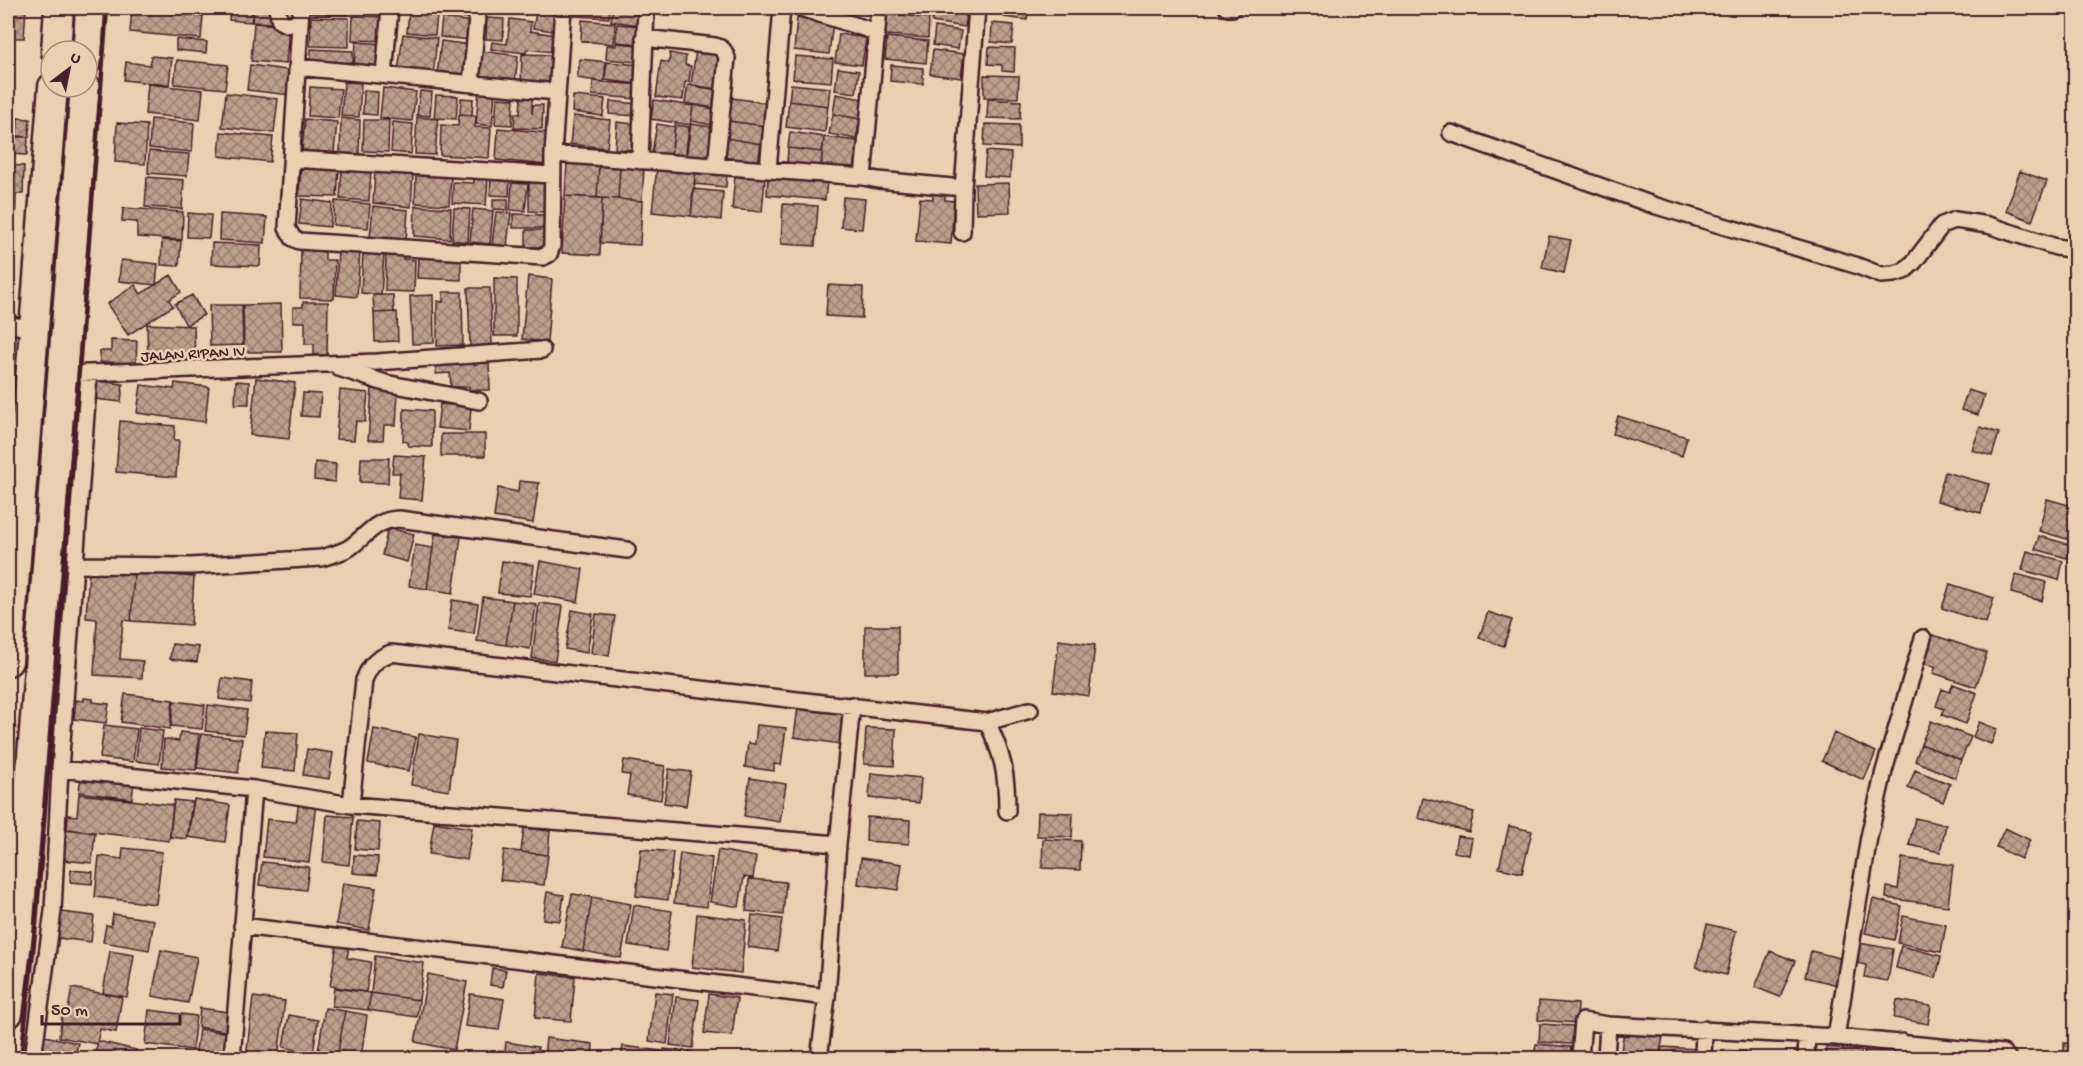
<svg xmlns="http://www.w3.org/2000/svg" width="2083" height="1066" viewBox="0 0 2083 1066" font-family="'Gochi Hand',sans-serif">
<defs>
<pattern id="building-cross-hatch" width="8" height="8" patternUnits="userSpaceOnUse" patternTransform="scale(1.5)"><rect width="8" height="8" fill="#bb9f8b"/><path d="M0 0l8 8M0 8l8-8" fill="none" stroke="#9a8172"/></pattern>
</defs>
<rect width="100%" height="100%" fill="#e8d0b0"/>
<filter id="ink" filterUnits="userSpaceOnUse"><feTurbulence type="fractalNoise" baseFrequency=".0167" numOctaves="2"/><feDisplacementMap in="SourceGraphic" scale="12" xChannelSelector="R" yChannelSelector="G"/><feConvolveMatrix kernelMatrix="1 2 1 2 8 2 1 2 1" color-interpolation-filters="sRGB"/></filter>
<g filter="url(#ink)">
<path fill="url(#building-cross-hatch)" stroke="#4a1f2b" stroke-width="1.5" d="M8 8H26L24 38H8Z
M230 8H253L251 22 229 20Z
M254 8H272L271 23 252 22Z
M312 8H348V15L312 13Z
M401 8H436V12Z
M440 8H475L474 19 439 14Z
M489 8H526V15L489 14Z
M537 8 556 12 552 31 533 28Z
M576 8H610L609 18 575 16Z
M613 8H642L640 25 611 21Z
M887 8H924V14L887 9Z
M933 8H967L965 27 932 22Z
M1006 8H1029L1027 20 1004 17Z
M132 10 203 16 201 39 130 32Z
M409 12 437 15 435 35 407 32Z
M887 14 929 18 928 38 886 35Z
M353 16 385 17V41L352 40Z
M311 17 349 18V47L310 46Z
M442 18 473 22 471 40 440 37Z
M487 18 504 19 503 40 486 39Z
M797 18 833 22 829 54 794 50Z
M510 19 531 22 530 31 555 35 553 52 527 49 526 53 491 49 492 42 507 44Z
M582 20 615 23 614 44 581 41Z
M254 23 289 26 286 64 251 61Z
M992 23 1014 25 1012 44 991 42Z
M617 24 642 26 641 44 616 42Z
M935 27 961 31 958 49 933 45Z
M403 34 437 38 433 76 398 72Z
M839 34 866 38 862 65 835 62Z
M887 37 928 41 926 63 885 59Z
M176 39 207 42 206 53 176 50Z
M441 41 470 45 466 79 437 75Z
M356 42 384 44 382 71 354 68Z
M616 43 638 45V62L606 59 607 45 616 46Z
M989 47 1015 48 1014 72 1002 71V65L988 64Z
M311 49 353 51V67L311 65Z
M696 50 722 54 717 89 691 85Z
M933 50 964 54 961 78 930 74Z
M482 51 518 56 515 82 479 77Z
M670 53 686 56 685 65 691 66 689 82H685L683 100 656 97 661 61 669 63Z
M522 54 555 55 554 85 521 84Z
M151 56 172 58 169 85 124 80 126 62 150 65Z
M795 56 833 59 831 82 793 79Z
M580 59 606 62 604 82 577 78Z
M177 60 228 65 225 89 174 84Z
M607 62 640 65 638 84 605 80Z
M250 65 293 71 290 95 247 90Z
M891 65 923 68V84L890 81Z
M838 68 859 71 856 93 835 90Z
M984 75 1019 76 1018 98 984 97Z
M593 81 639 85 638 99 592 95Z
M344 82 361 83 359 117 341 116Z
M148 84 203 90 200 120 145 114Z
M791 84 830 88 828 106 789 101Z
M688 85 723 91 720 109 685 103Z
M310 87 341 89 338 118 308 116Z
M383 88 416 92 412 121 380 118Z
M479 90 495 92 492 126 476 124Z
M364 91 378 92 377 115 363 114Z
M420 91 432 92 430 116 417 115Z
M226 93 278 99 274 133 222 127Z
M836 94 863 99 860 119 833 114Z
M436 95 458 96 456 119 434 118Z
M573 96 605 99 603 116 572 112Z
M461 98 473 99 472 115 460 114Z
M497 98 514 99 512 125 495 124Z
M521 98H532V114L533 105H543L542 129 514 128 515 113 520 114Z
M732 98 768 103 764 126 729 121Z
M988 99 1021 101 1020 119 987 118Z
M654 100 693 106 690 125 651 119Z
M610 101 638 104 637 116 609 114Z
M789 101 828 106 825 132 786 127Z
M693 105 720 110 718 126 691 121Z
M833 114 860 119 856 139 829 134Z
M459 115 476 116 475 127 491 128 489 158 440 155 441 125 458 126Z
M573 116 610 120 607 148 570 144Z
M417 117 438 119 435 155 415 154Z
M18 118 30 119 29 137 17 136Z
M341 118 360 120 359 154 340 153Z
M151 119 194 123 192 152 149 148Z
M305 119 337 122 334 153 302 150Z
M364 120H389L388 152 363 151Z
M729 121 764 126 761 144 726 138Z
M393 122 413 124 411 154 391 152Z
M617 122 634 124 632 150 615 149Z
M117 123 147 125 145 164 115 162Z
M657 124 675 127 671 156 652 153Z
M691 124 718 128 713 162 686 158Z
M985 124 1019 125V148L984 146Z
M675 125 689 127 685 159 671 156Z
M498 128 550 133 548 165 496 160Z
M221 132 273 137 270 162 219 156Z
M790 132 824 137 822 152 788 148Z
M8 137H28L27 155 8 154Z
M824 137 858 141 854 171 821 167Z
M726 138 761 144 758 163 723 158Z
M788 148 822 152 821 167 787 163Z
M149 151 189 154 187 176 148 173Z
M986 151 1011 153 1010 178 984 176Z
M567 163 599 165 597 198 565 196Z
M8 165 24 166 23 194H8Z
M599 165 620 166 618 199 597 198Z
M301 166 339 168 337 197 299 196Z
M620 166 644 167 642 201 618 199Z
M657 166 696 171 691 216 652 212Z
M342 169 371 171 369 201 340 199Z
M375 171 413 174 411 207 373 203Z
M696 171 727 174 726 187 694 184Z
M2020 171 2047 181 2032 221 2006 211Z
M416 175 451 177 449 205 415 203Z
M735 175 765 178 762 212 732 209Z
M768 176 827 181 825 200 767 195Z
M147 177 184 180 182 209 145 207Z
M474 177 488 178 486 205 452 203 453 182 474 183Z
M491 177 510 179 509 196 490 195Z
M512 183 528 184 525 211 510 210Z
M529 183H544V212L529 211Z
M1009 183 1010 212 976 213 975 184Z
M693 189 723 192 721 220 691 216Z
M933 193 945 194V200L954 201 951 244 916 241 920 198 933 199Z
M8 194 16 195 15 225H8Z
M565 196 602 198 600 255 562 253Z
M843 197 865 199 862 229 841 227Z
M602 198 642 201 640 245 600 243Z
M302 199 332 203 330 227 299 224Z
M493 199H508V210L493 209Z
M335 201 370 204 368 228 333 225Z
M783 204 818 206 815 246 781 244Z
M373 206 408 210 406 241 370 238Z
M415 206 451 208 450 239 414 236Z
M123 208 183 212 182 240 137 237V222L122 221Z
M454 208 470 209 468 242 452 240Z
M473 209 493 211 490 244 470 242Z
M496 212 511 213 507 246 492 244Z
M188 213 211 215 209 238 187 237Z
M220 214 267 217 265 243 219 240Z
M513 214 547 215 546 228H513Z
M8 226 12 227 10 281 8 280Z
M526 230H544V247H526Z
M1549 236 1571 240 1564 273 1542 268Z
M162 240 181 241 179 266 161 265Z
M212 243 261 245 260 266 211 264Z
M301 249H325V260H335L334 299 300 298Z
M338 249 360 250 357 297 336 295Z
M363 252 384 254 381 295 361 293Z
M386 253 403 254V259L415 260 414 292 385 291Z
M418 258 461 259V280L417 278Z
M121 260 158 264 156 285 119 281Z
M171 275 181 292 169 300 173 306 128 335 107 304 135 285 141 294Z
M528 276 552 279 547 342 522 339Z
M494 278 517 279V336H494Z
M8 282H14L12 307H8Z
M828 285 863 287 862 318 826 316Z
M468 288H490L492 345 470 346Z
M443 292H462L463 345 437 346V301L443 302Z
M192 295 204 315 186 325 175 304Z
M373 295H393L394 312 374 313Z
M433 295 434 343 412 344 410 296Z
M303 302H328L327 355H314V344H305V322H293V307H303Z
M281 304 282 352H244L243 305Z
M209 305H242L243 345 210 346Z
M397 312 398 341 375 342 374 313Z
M147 324 194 326 195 360H148Z
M111 340 137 341 136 363 100 362V351H111Z
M489 360 490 390H469V387H451L450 373 436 374V362Z
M256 378 295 383 289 439 250 435Z
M97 381 123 384 121 402 95 399Z
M236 381 249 382V404H235Z
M175 383 209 387 205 422 137 413 141 385 174 389Z
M372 389 398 391 396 425H384L383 440H368Z
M340 390 368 393 365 422 356 421 354 440 336 439Z
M1968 390 1984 395 1978 415 1961 410Z
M303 393 321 394 319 417 301 416Z
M440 404 471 407 469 431 437 428Z
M404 409 432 411V447L408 446V442L403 441Z
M1618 416 1687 437 1682 456 1613 434Z
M120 421 175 426 174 440H179L176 477 116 472Z
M1980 427 1999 433 1992 456 1972 450Z
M441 434H485V456H441Z
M394 455 426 457 422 500 398 498 400 473H392Z
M361 458H389L388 483 360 482Z
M315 462 336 464 335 482 314 480Z
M1945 472 1989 484 1981 513 1937 501Z
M519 481 539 483 533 523 494 517 498 488 518 492Z
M2047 499 2076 507 2074 541 2039 531Z
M388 528 414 534 407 562 382 555Z
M435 534 461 537 453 593 427 589Z
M2039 536 2071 545 2067 558 2035 549Z
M415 545 433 548 427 589 409 586Z
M2027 551 2063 561 2059 580 2022 570Z
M502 561 534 565 530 596 498 593Z
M540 561 583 569 578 602 534 594Z
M89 569 134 572 131 621 123 620 120 659 143 661 142 678 94 675 97 619 86 618Z
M134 572 194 577 191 625 131 621Z
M2016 574 2046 582 2042 601 2011 593Z
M1950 584 1994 598 1986 623 1942 608Z
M483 597 513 601 506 645 477 641Z
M452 600 478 604 474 634 448 630Z
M513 601 536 604 530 649 506 645Z
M539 603 563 606 555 661 532 658Z
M572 610 593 614 587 653 565 649Z
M1488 612 1512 620 1504 646 1479 638Z
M596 614 615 616 609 656 591 653Z
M865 626H898V673H865Z
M1933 635 1987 653 1976 687 1933 673 1936 667 1924 663Z
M1059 640 1095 645 1089 696 1053 691Z
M172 644 199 647 197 662 170 659Z
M222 678 252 682 250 703 219 699Z
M1953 684 1977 693 1966 724 1942 715 1944 709 1936 706 1942 689 1950 692Z
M125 694 173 700 170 729 121 722Z
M84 698 93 699V702L109 704 106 723 74 719 76 700 84 701Z
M174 701 205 705 202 729 171 726Z
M208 705 247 710 244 735 205 731Z
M798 707 845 714 840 744 794 737Z
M1931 721 1971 737 1961 760 1921 744Z
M1979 722 1997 729 1991 744 1973 737Z
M104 725 137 729 133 762 100 758Z
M757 725 786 728 781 765 774 764V771L745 767 748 743 755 744Z
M139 728 163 731 159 764 136 761Z
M866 728 896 729 894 766 864 764Z
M374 729 416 737 409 771 368 763Z
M265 731 298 733 295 771 261 768Z
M180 732 199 734 196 770 162 767 164 739 179 741Z
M1834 733 1876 752 1864 780 1822 761Z
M201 734 242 739 238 773 197 768Z
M419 734 456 740 449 791 411 785Z
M1921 744 1961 760 1955 778 1915 761Z
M307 749 333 753 329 779 303 775Z
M624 760 665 766 661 800 627 795 630 775 622 774Z
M669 769 691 772 686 806 664 803Z
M1915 770 1950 784 1943 802 1908 788Z
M871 773 921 778 919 803 869 798Z
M81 775 134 781 132 799 79 792Z
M750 778 786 784 780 822 744 816Z
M79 794 173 805 169 841 67 829 68 815 77 816Z
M1423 798 1474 812 1469 832 1418 818Z
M194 799 230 805 225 842 188 837Z
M174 800 192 802 187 839 170 837Z
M299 801 316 803 309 862 263 857 267 819 296 822Z
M1038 812 1073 813 1072 837 1037 836Z
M327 815 353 817 349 865 323 862Z
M867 817 910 820 909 844 866 841Z
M1915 818 1946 825 1940 852 1909 845Z
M357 821 380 823 378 851 355 849Z
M434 822 472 828 467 860 429 854Z
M1509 826 1532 831 1522 873 1499 868Z
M524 828 550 831 548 855 521 852Z
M2005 828 2030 840 2021 859 1996 847Z
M66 829 95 833 92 863 62 860Z
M1457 836 1472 838 1469 855 1454 852Z
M1043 839 1081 841 1080 870 1042 868Z
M123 848 162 852 156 904 95 897 99 856 122 859Z
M641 849 673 852 668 900 636 896Z
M504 850 548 855 544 885 500 880Z
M718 850 756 857 753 878 744 877 739 907 710 902Z
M680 853 712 858 707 907 674 903Z
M354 855 378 857 377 875 353 873Z
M861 858 902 864 898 890 858 884Z
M1902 858 1953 865 1948 906 1886 898 1887 887 1898 889Z
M262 862 309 867 306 890 259 885Z
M71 870 93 872 92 884 70 882Z
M749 879 786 882 783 915 746 911Z
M343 883 376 888 369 930 336 924Z
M547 892 564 895 560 921 543 919Z
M572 894 592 897 583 951 562 947Z
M592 897 631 904 621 958 583 951Z
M1873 899 1902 906 1894 940 1865 933Z
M634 905 672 911 666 951 628 945Z
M61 912 94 916 91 942 58 938Z
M113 914 154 920 149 950 103 942 106 925 111 926Z
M697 914 746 920 741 973 692 967Z
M752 915 782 919 777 951 748 947Z
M1903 916 1946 925 1941 952 1898 943Z
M1707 924 1736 931 1726 975 1696 967Z
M1859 943 1893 949 1888 981 1864 977 1866 965 1856 963Z
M337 944 349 946 347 958 371 962 366 992 330 986Z
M1901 946 1941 956 1936 978 1896 968Z
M161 950 197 957 188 1003 152 996Z
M110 951 134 955 127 997 103 993Z
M1770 951 1795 961 1780 997 1755 987Z
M1811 951 1844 959 1838 985 1805 977Z
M375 956 424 963 419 1000 371 993Z
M492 968 506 970 503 987 490 985Z
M539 973 575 977 571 1021 535 1018Z
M428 974 467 982 454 1050 415 1042Z
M72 988 122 997 116 1032 100 1029 97 1044 59 1037 63 1009 68 1010Z
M334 988 371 993 368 1010 332 1006Z
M655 992 673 994 667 1044 649 1041Z
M371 993 419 1000 417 1017 368 1010Z
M470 994 504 999 499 1030 465 1026Z
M709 994 737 998 732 1036 704 1033Z
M253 997 285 1001 278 1058H246Z
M676 997 699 1000 693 1048 670 1045Z
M1897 1000 1931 1006 1928 1024 1894 1018Z
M1539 1001 1578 1004 1577 1023 1538 1020Z
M200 1008 228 1012 226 1031 198 1027Z
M325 1008 345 1011 337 1058H317Z
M149 1010 196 1016 192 1050 145 1044Z
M345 1011 367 1015 361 1058H337Z
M289 1015 318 1020 313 1053 283 1047Z
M1540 1024 1573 1026 1572 1044 1539 1042Z
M199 1029 229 1033 226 1058H195Z
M1624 1030 1663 1036 1659 1058H1620Z
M45 1036 78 1043 75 1058H41Z
M546 1038 593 1044 592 1058H544Z
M98 1041 136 1050 134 1058H94Z
M506 1042 538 1047 536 1058H504Z
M2064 1043 2076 1044V1058H2064Z
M1536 1044 1571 1047 1570 1058H1534Z
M623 1046 661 1051 660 1058H621Z
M1661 1047 1698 1049V1058H1661Z
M1826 1047 1861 1050V1058H1825Z
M1865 1048 1900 1052V1058H1864Z
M664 1049 693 1052V1058H663Z
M1723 1050 1749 1052V1058H1723Z"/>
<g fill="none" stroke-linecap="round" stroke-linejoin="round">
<g stroke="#4a1f2b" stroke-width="20">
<path id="street" d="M277 8 280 21 286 24 300 23
M301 8 287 228 293 238 299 241 543 257 549 254 552 246 553 154
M563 8 553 154 863 177 878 180 963 188
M801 8 876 32
M1227 8H1233
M644 38 715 46C723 48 724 50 727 58L716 166
M297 67 557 92
M384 75 390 8
M471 83 478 8
M1451 133 1653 205 1855 265 1881 275 1894 274 1904 271 1914 262 1942 225 1955 220 1988 225 2056 247 2076 250
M292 159 552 175
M640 161 646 8
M768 170 782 8
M863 177 879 8
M962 232 963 188 977 8
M8 325 35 328
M339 368 385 383 479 401
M63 374 377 362 542 350
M77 565 191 566 321 558C331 555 340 553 349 548 368 535 374 520 399 519L627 550
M987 722C1003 754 1007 775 1007 811
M60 769 254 789 351 805 838 844
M351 805 364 680C370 665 376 659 391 653L987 722 1030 710
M242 926 827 997
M1836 1037 1869 837 1884 771 1923 638
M33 1058 53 911 60 769 89 374
M232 1058 254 789
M819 1058 827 997 838 844 852 705
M1580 1058 1583 1021 1608 1025 1836 1037 2003 1053 2008 1058
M1606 1058 1608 1025
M1703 1058 1704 1029
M1806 1058 1807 1035
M1902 1058V1042"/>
</g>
<g stroke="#4a1f2b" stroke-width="33">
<path id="highway" d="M56 51 59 8
M87 60 90 8
M8 661 53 87
M8 1013 18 933 85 87"/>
</g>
<use href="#street" stroke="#e8d0b0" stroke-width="15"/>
<use href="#highway" stroke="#e8d0b0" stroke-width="28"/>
<path stroke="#4a1f2b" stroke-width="4.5" d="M21 1058 36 925 107 8"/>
</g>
</g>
<g text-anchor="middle" stroke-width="5" stroke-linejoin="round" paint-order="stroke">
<g font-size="16" fill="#4a1f2b" stroke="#e8d0b0">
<text transform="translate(193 352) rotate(-3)" y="6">JALAN RIPAN IV</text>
</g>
</g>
<rect width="2083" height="1066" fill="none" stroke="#e8d0b0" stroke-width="30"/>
<rect x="15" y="15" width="2053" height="1036" fill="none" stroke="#4a1f2b" stroke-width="2" filter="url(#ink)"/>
<g transform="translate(69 69) rotate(32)"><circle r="28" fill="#e8d0b0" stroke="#a9897b" stroke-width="1.5"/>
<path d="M0-4.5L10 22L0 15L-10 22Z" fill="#4a1f2b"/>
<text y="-9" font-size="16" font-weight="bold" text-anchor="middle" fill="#4a1f2b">U</text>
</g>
<path d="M42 1015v9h138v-9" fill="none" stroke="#4a1f2b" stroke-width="3"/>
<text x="51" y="1015" font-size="18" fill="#4a1f2b" stroke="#e8d0b0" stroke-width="4.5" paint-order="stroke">50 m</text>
</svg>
